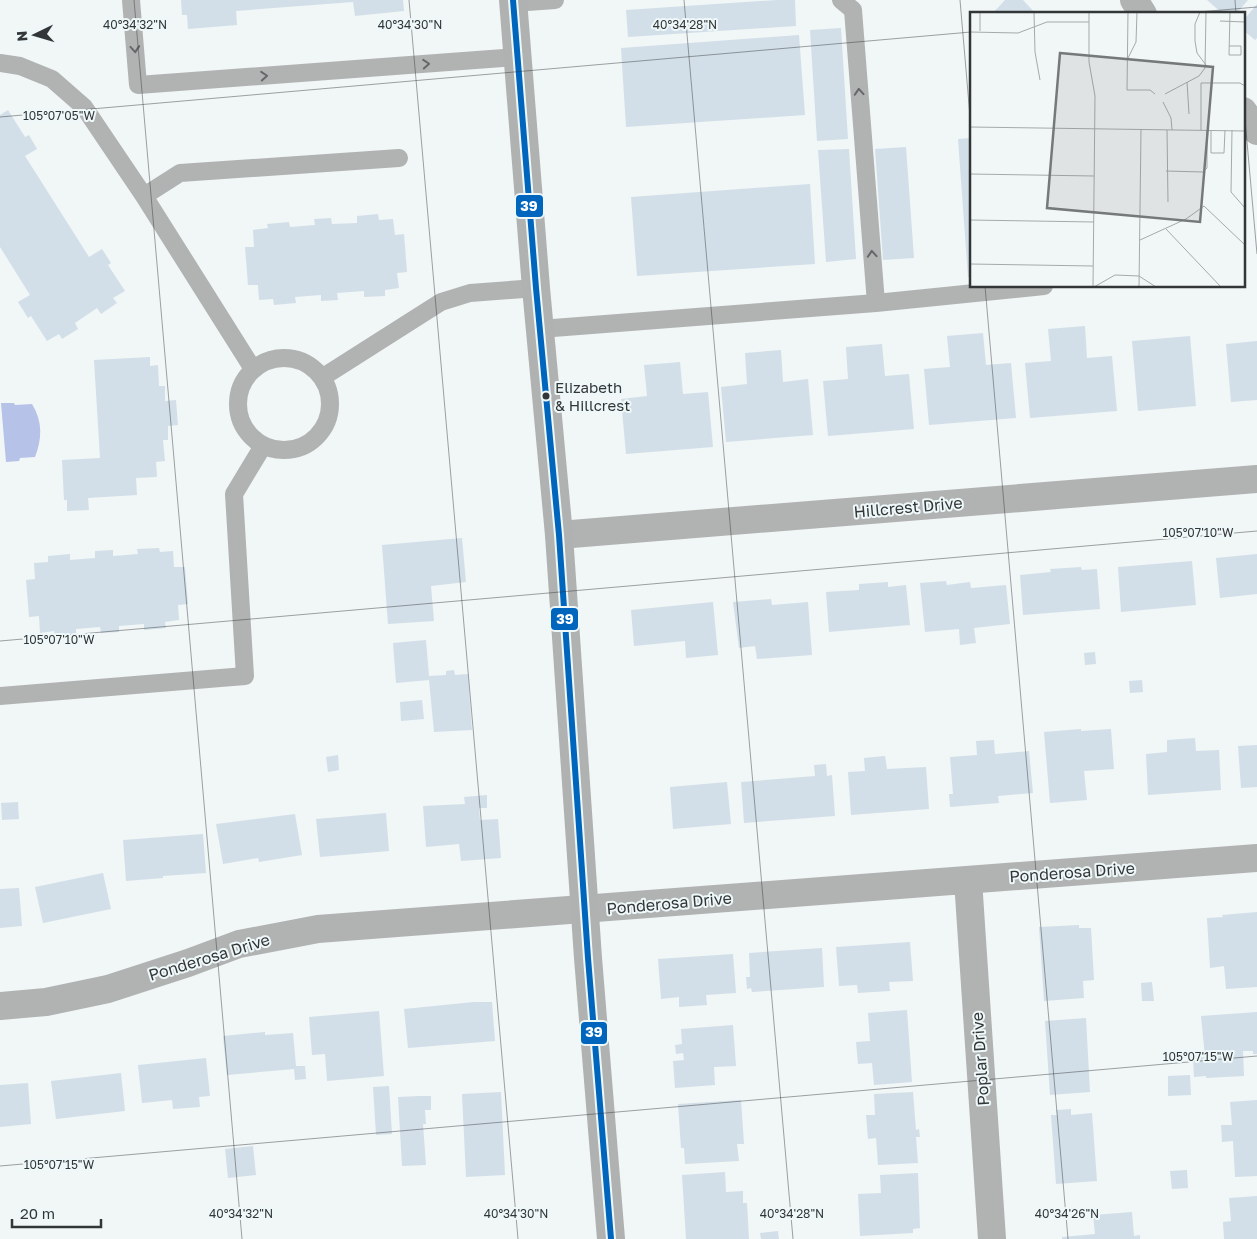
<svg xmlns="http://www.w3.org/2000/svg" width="1257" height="1239" viewBox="0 0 1257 1239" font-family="'Golos Text',sans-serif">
<rect width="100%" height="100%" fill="#f1f6f7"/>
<path fill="#b6c2e8" d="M1 403H14L15 405 32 404C43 422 42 439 35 457L20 458 19 461 6 462Z"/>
<path fill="#d2dfe8" d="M181 0H403L404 11 355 16 353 2 236 11 237 25 188 29 187 15H182Z
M777 0H795L796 26 628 37 626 10Z
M1005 0H1023L1036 14H992Z
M1207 0H1248L1236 14H1223Z
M1257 4V38L1255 40 1243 30V21Z
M841 28 848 139 817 141 810 30Z
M799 35 805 115 626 127 621 48Z
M8 110 25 137 29 135 37 149 25 156 89 257 102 249 111 263 108 265 125 291 113 298 117 303 101 314 97 308 75 323 78 329 62 339 59 334 47 341 31 316 28 318 18 302 30 295 0 247V115Z
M971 138V277H968L958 139Z
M906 147 914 258 883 260 875 149Z
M849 149 856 259 826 262 818 150Z
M810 184 815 264 637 276 631 197Z
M378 214 379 220 393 219 395 235 404 234 407 272 397 273 399 288 385 290V296L364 297V291L337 293 338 300 321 301V295L295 297 296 303 274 305 273 299 259 300 258 285H248L245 247H254L253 230 268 228 267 224 289 222 290 227 315 225 314 219 331 218 332 224 357 223V216Z
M1085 326 1087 358 1112 356 1117 411 1030 418 1025 363 1051 361 1048 329Z
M983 333 986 365 1011 363 1016 418 929 425 924 369 950 367 947 336Z
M1190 336 1196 406 1138 411 1132 341Z
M1257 341V400L1231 402 1226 344Z
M882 344 885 376 909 374 914 429 828 436 823 381 848 379 846 347Z
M781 350 783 382 808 379 813 435 726 442 721 387 747 384 745 353Z
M150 357V366L158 365 159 386H165V401L176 400 178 425 168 426V440H163L165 461 156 462 157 477 136 478 137 495 88 498 89 510 67 511V500H64L62 460 100 458 94 360Z
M680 362 683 394 708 392 713 447 626 454 621 399 647 396 644 365Z
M462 538 466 582 431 586 434 621 388 624 382 545Z
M159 548 160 552 173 551 174 567H185L188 604 178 605 179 620 165 622 166 628 144 630V624L119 626V632L101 633 100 627 76 629V635L55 637 54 631 40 633 39 616 29 617 26 580 35 579 34 563 48 562V556L70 554V560L95 558V551L113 550V556L138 554 137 549Z
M1257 554V594L1220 598 1216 558Z
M1192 561 1196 605 1121 612 1118 567Z
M1081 567 1082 570 1097 569 1100 609 1023 615 1020 575 1051 572 1050 569Z
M946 581 947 585 970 582 971 588 1006 585 1010 624 974 628 976 643 960 645 959 629 925 632 920 583Z
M888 582V587L906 585 910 625 829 632 826 592 859 590V584Z
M771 599 772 605 808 602 812 655 757 659 755 646 739 648 733 602Z
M713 602 718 655 686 658 685 641 634 646 631 610Z
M426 640 429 676 446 675V671L454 670 455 675 468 674 472 730 434 732 429 680 396 683 393 643Z
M1095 652 1096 664 1085 665 1084 653Z
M1142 680 1143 692 1130 693 1129 681Z
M422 700 424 719 401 721 400 702Z
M1081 729V731L1111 729 1114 769 1084 771 1087 800 1050 803 1044 732Z
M1195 738 1196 751 1219 750 1221 790 1148 795 1146 754 1167 752V740Z
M994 740 995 754 1029 751 1033 793 998 796 999 803 950 807 949 794H953L950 757 977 755 976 741Z
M1257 745V787L1241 788 1238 746Z
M338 755 339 770 328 772 326 757Z
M885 756 887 769 926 767 929 809 851 815 848 772 865 771 864 758Z
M826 764 827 776 832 775 835 816 744 823 741 782 815 776 814 765Z
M727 782 731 824 673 829 670 787Z
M487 795V808H479L480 820 498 819 501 858 461 861 459 844 426 847 423 806 465 804 464 797Z
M18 802 19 819 2 820 1 803Z
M386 813 389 851 320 857 316 819Z
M295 814 302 855 259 862 258 858 223 864 216 824Z
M203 834 206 873 163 876V878L126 881 123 840Z
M103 873 111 909 43 923 35 887Z
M19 888 22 926 0 928V889Z
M1257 912V987L1226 989 1224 966 1210 968 1207 918 1223 917 1222 915Z
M1079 925V928H1091L1094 980 1083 981 1084 998 1044 1001 1039 927Z
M910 942 913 981 889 982 890 991 858 993 857 985 839 986 836 947Z
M822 948 824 987 752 992 751 988 747 989 746 977H750L749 953Z
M733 954 736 993 706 995 707 1005 679 1007V997L661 999 658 959Z
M1152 982 1154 1001H1142L1141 983Z
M474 1002H492L495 1041 408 1048 404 1009Z
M907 1010 912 1082 874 1085 872 1063 858 1064 856 1042 870 1041 868 1013Z
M379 1011 384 1076 327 1081 325 1054 312 1055 309 1017Z
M1257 1012V1054H1253V1051H1243L1244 1076 1206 1078V1076L1194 1077 1193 1058 1205 1057 1201 1016Z
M1086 1018 1090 1092 1050 1095 1045 1021Z
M733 1025 736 1066 714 1067 715 1085 675 1088 673 1061 684 1060 683 1053 676 1054 675 1045 682 1044 681 1029Z
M265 1032V1035L293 1033 296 1066H305L306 1079 295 1080 294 1069 227 1075 223 1036Z
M206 1058 210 1096 199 1097 200 1107 173 1109 172 1100 142 1103 138 1065Z
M121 1073 125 1111 56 1119 51 1081Z
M1190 1075 1191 1095 1168 1096V1076Z
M28 1083 31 1124 0 1127V1085Z
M389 1086 392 1134 376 1135 373 1087Z
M501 1092 505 1175 466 1177 462 1094Z
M913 1092 916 1130 919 1129 920 1137H916L918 1163 878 1165 876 1138 868 1139 866 1115H875L874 1094Z
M419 1096H431V1110H425L426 1124H423L426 1165 402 1166 398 1097Z
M741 1100 744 1144H737L739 1161 685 1164 684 1148H681L678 1104Z
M1257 1100V1176L1235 1177 1233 1141 1222 1142 1221 1125H1232L1230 1102Z
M1071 1109V1115L1092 1113 1097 1181 1056 1184 1051 1115H1057L1056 1110Z
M253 1146 256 1175 228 1178 225 1149Z
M1187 1170 1188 1188 1172 1189 1170 1171Z
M725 1172 726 1192 743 1191V1203H747L749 1239H686L682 1175Z
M918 1173 920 1228 913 1229V1233L860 1236 858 1194 881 1193 880 1175Z
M1257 1196V1239H1224L1223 1222 1231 1221 1229 1198Z
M1132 1212 1134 1236 1140 1235V1239H1062V1237L1095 1234 1093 1215Z
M778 1231 779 1239H761L760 1233Z"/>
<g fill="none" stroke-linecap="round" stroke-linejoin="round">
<path stroke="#b1b3b3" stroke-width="18" d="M131 0 138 85 518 57
M841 0 853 10 876 303
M513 3 555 0
M0 63 20 66 52 79 84 107 144 196 253 369
M144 196 180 173 399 158
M540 329 876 303 1044 286
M238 404a46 46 0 1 1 92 0a46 46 0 1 1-92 0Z
M323 377 441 302 470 293 536 288
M0 696 245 676 234 494 263 446"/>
<path stroke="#b1b3b3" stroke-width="28" d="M1134 0 1143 14
M1243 111 1257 131
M559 535 1257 479
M968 880 992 1239
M0 1006 46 1002 108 989 188 963 239 944 318 929 1257 858"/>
<path stroke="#b0b2b1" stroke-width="28" d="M513 0 536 288 559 535 588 958 611 1239"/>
<g stroke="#eff8f9" stroke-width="10">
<path id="bus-1" d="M513 0 536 288 559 535 588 958 611 1239"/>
</g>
<use href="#bus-1" stroke="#0065bd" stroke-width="6"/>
</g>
<defs><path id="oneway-chevron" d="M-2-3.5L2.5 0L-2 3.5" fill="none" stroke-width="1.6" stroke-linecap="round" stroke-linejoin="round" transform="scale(1.25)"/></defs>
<g stroke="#656869">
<use href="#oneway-chevron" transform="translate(135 49) rotate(85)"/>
<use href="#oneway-chevron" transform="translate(426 64) rotate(-4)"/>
<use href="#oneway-chevron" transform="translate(264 76) rotate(-4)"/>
<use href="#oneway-chevron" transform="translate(859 92) rotate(-94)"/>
<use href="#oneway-chevron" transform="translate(872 254) rotate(-94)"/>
</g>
<path fill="none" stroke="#333637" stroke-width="1" stroke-opacity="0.45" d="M134 0 242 1239M409 0 518 1239M684 0 793 1239M960 0 971 128M1235 0 1236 14M1175 14 1257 7M1243 97 1257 254M0 117 971 32M985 286 1068 1239M0 641 1257 531M0 1166 1257 1056"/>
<circle fill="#333637" stroke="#eff8f9" stroke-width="2" cx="546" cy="396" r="4.5"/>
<g text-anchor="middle" stroke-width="4" stroke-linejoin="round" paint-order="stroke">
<g font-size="15" fill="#333637" stroke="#eff8f9" text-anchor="start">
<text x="555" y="393">Elizabeth<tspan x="555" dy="18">&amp; Hillcrest</tspan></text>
</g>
<g font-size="16" fill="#333637" stroke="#eff8f9">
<text transform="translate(908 507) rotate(-5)" y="6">Hillcrest Drive</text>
<text transform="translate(1072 872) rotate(-4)" y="6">Ponderosa Drive</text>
<text transform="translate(669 903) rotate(-5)" y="6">Ponderosa Drive</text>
<text transform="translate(209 957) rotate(-17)" y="6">Ponderosa Drive</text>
<text transform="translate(980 1059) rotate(-94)" y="6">Poplar Drive</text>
</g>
</g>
<g transform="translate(970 12)">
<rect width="275" height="275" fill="#f1f6f7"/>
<path fill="none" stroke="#a5a9aa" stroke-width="1" d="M64 0 65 40 70 68M119 0V50L125 84 123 275M158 0 157 78H180L185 82M230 0 225 12V29L227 41 236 53M250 9 275 10M10 19V0M0 20 48 21 77 10H119M259 34H271V43H259L260 0M158 46 166 30 167 0M217 70 219 102M195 82 229 64 235 56 236 0M193 90 201 106 202 118M0 115 275 119M197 118 198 190M231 118V71H270L275 74M241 118V141H254L255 118M262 118 261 180 275 196M196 159 233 160 237 156V118M0 162 124 164M0 208 124 210M196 217 251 275M170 228 216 207 234 194 275 233M0 252 123 254M124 275 145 263 169 264 186 275M169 275 171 118"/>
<path fill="#76797a" fill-opacity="0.15" stroke="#76797a" stroke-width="2.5" d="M90 41 243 55 230 210 77 196Z"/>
<rect width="275" height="275" fill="none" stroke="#333637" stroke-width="2.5"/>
</g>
<g font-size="12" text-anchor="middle" fill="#333637" stroke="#eff8f9" stroke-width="4" stroke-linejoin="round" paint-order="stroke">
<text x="135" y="29">40°34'32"N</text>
<text x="410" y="29">40°34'30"N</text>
<text x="685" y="29">40°34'28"N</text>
<text x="59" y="120">105°07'05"W</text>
<text x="1198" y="537">105°07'10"W</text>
<text x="59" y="644">105°07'10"W</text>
<text x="1198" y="1061">105°07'15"W</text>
<text x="59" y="1169">105°07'15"W</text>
<text x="241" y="1218">40°34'32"N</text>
<text x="516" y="1218">40°34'30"N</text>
<text x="792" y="1218">40°34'28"N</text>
<text x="1067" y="1218">40°34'26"N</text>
</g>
<g stroke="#eff8f9" stroke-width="2">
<rect x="515" y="194" width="29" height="24" rx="5" fill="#0065bd"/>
<rect x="550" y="607" width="29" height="24" rx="5" fill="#0065bd"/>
<rect x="580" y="1021" width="28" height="24" rx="5" fill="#0065bd"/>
</g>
<g font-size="14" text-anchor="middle" font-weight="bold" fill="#fff">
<text x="529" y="211">39</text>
<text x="565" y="624">39</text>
<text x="594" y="1037">39</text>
</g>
<g transform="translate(35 35) rotate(265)" stroke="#eff8f9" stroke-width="4" paint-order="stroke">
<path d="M0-4L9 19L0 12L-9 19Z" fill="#333637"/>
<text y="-8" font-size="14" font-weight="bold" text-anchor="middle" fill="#333637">N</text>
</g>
<path d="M12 1219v8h89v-8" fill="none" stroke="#333637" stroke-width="2.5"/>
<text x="20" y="1219" font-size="15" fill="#333637" stroke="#eff8f9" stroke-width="4" paint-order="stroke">20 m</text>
</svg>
